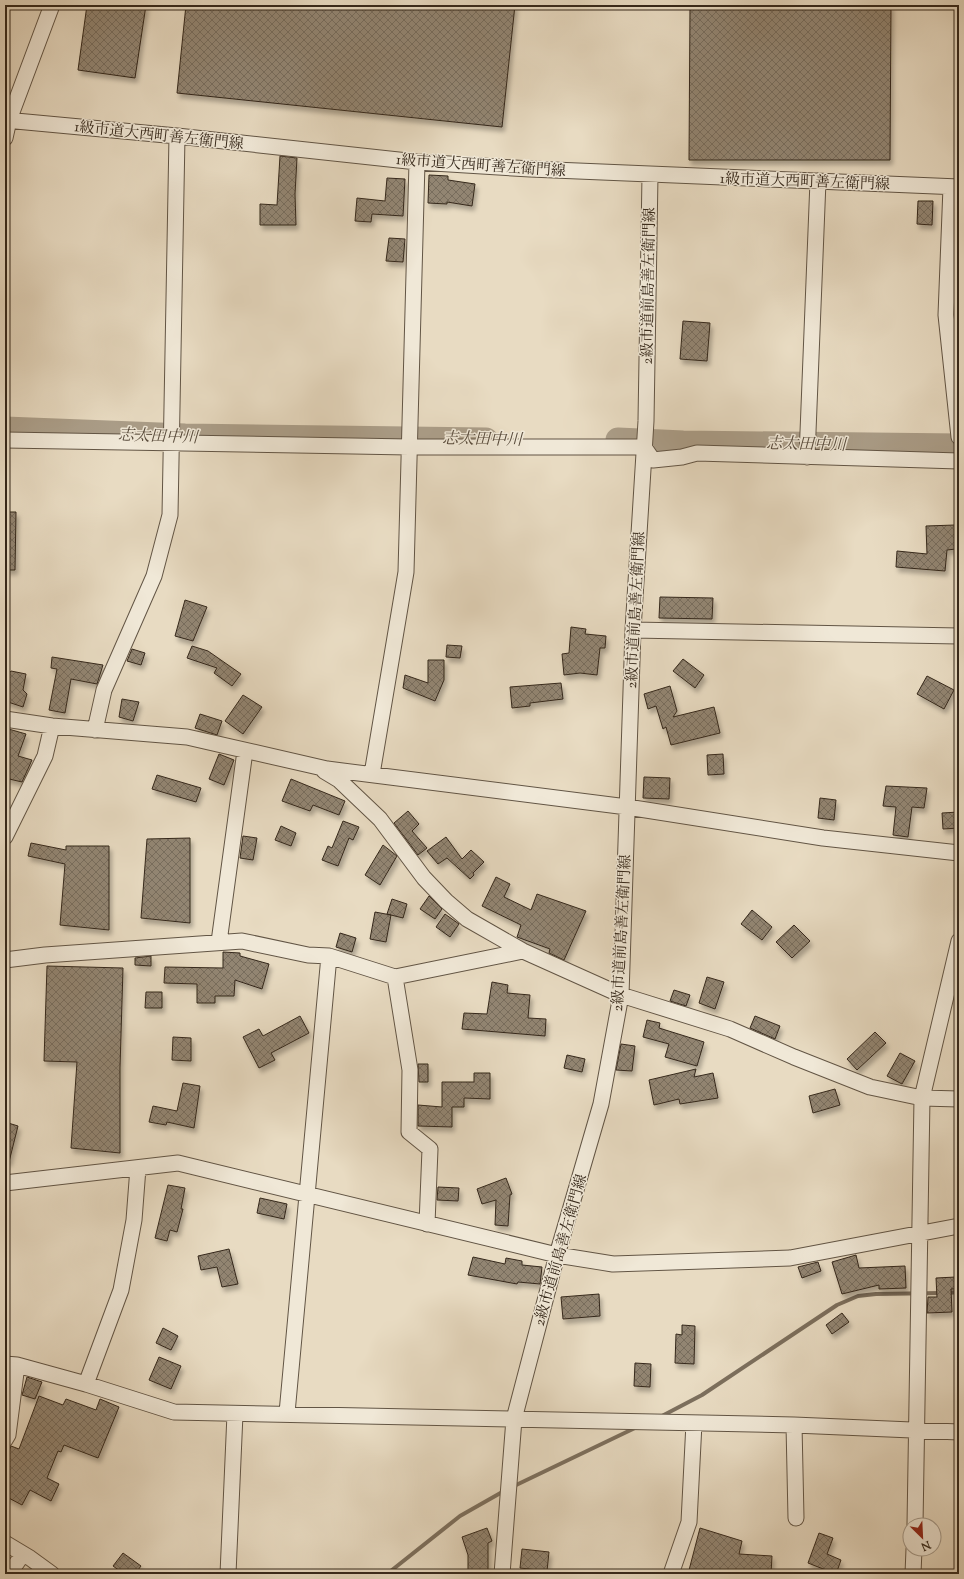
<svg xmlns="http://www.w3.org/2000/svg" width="964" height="1579" viewBox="0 0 964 1579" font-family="'Sorts Mill Goudy','Noto Serif JP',serif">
<defs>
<pattern id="building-cross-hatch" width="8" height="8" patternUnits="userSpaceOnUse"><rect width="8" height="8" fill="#928572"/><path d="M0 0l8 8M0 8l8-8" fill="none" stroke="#786d5d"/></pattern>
<filter id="shadow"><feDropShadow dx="2.5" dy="4.5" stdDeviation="2" flood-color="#0004"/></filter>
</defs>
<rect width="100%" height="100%" fill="#e8dbc2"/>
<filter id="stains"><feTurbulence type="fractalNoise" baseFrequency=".005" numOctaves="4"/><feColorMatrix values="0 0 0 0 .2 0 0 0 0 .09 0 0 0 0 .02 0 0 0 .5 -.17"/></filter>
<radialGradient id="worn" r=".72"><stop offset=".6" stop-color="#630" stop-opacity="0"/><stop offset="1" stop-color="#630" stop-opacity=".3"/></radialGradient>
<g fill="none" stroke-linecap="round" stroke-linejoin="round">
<path stroke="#7c6f5d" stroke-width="4" d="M947 1293 959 1292
M660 1417 702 1395 837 1305 858 1296 876 1294 941 1293
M512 1487 637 1427
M387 1574 460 1516 504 1491"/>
<path stroke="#ab9e89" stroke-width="25" d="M5 429 185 436 486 440
M618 440 683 443 959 446"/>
</g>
<path fill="url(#building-cross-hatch)" stroke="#35281b" filter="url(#shadow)" d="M87 5H146L135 78 78 70Z
M186 5H515L502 127 177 93Z
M690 5H891L890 160H689Z
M280 156 297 158 295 194 296 225H260V204L277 205Z
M429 175 448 176V180L475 184 472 206 447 202V204L428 203Z
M387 178 405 179 403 216 372 214 371 222 355 221 357 198 385 201Z
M918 201H933L932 225 917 224Z
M389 238 405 239 403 262 386 261Z
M683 321 710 323 707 361 680 359Z
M5 512H16L15 570H5Z
M955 525 956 549 947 550 945 571 896 567 897 551 927 554 926 526Z
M660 597 713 598 712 619 659 618Z
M185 600 207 607 193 641 175 636Z
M571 627 586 629 585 634 606 636 605 648H600L597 675 580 673 564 675 562 654 569 653Z
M447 645 462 646 460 658 446 657Z
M192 646 208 651 241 674 232 686 214 673 217 668 187 658Z
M132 649 145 653 141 665 127 661Z
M52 657 103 665 97 684 71 679 65 713 49 710 57 669 51 668Z
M683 659 704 675 695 688 673 671Z
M428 660H444V680L435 701 403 688 405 675 428 683Z
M11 671 26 674 23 690 27 694 23 707 5 701V678Z
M927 676 954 690 944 709 917 694Z
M561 683 563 699 530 703V706L512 708 510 687Z
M670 686 677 711 673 717 714 707 720 733 671 745 666 727 663 729 656 706 648 709 644 694Z
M243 695 262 707 243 734 225 721Z
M122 699 139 702 133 721 119 717Z
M200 714 222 721 217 735 195 728Z
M5 728 26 734 18 756 32 760 22 782 5 778Z
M219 754 234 760 224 785 209 779Z
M723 754 724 774 708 775 707 755Z
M157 775 201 788 196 802 152 789Z
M644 777 670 778 669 799 643 798Z
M291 779 345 801 339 815 313 805 310 811 282 801Z
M886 786 927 788 924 808 912 807 908 837 893 835 896 807 883 806Z
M820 798 836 800 834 820 818 818Z
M408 811 419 824 412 831 427 848 418 855 394 823Z
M959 812V828L943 829 942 813Z
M343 821 359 827 353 840 349 838 338 866 322 860 328 846 332 848Z
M281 826 296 833 291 846 275 840Z
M243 836 257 838 253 860 240 858Z
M446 837 462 859 471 850 484 862 473 873 474 875 470 879 447 858 438 864 427 851Z
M190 838V923L141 918 147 839Z
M31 843 66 850V846H109V930L60 925 65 864 28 856Z
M383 845 397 856 380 885 365 875Z
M496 877 510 884 504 897 531 910 537 894 586 911 564 960 549 953 550 949 517 937 521 925 482 906Z
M429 896 442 909 435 919 420 909Z
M392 899 407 904 403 918 387 914Z
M752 910 772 927 762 940 741 924Z
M375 912 391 915 386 942 370 939Z
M445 914 459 924 450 937 436 927Z
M794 925 810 941 792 958 776 942Z
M340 933 356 938 352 952 336 947Z
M223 952 240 953V956L269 964 262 989 235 980 234 996H215V1003H197V984L164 983 165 967 223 968Z
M151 956V966L135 965V958Z
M47 966 123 968 120 1068V1153L71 1148 77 1062 44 1061Z
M707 977 724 982 715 1009 699 1003Z
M492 982 508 985 507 993 530 995 528 1018 546 1019 545 1036 462 1029 464 1013 487 1014Z
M674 990 690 995 686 1006 670 1001Z
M146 992H162V1008H145Z
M300 1016 309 1033 271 1053 275 1060 259 1068 243 1037 259 1029 263 1036Z
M755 1016 780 1026 775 1039 750 1028Z
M647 1020 660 1023 659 1028 704 1042 697 1066 665 1057 669 1044 643 1037Z
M875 1032 886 1043 857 1070 847 1059Z
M173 1037 191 1038V1061L172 1060Z
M621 1044 635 1046 632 1071 616 1070Z
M900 1053 915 1061 902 1084 887 1076Z
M567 1055 585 1059 582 1072 564 1068Z
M418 1064H428V1082H419Z
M696 1069 694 1077 713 1073 718 1098 680 1104 679 1099 654 1105 649 1080Z
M474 1073H490V1099L464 1098V1107H452V1127L418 1126V1105L442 1107V1082H474Z
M183 1083 200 1086 194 1128 167 1122 166 1125 149 1122 153 1106 177 1111Z
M835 1089 840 1105 813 1113 809 1096Z
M5 1122 18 1126 9 1162 5 1161Z
M506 1178 512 1194 510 1195 508 1226 495 1225 496 1200 482 1204 477 1189Z
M168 1185 185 1188 181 1209H183L177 1232 170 1230 167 1241 155 1238Z
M438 1187 459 1188 458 1201 437 1200Z
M260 1198 287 1204 284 1219 257 1213Z
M229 1249 238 1284 222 1287 217 1267 201 1270 198 1256Z
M856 1255 859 1268 905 1266 906 1288 879 1289V1285L842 1294 832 1262Z
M473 1257 505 1264 506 1258 522 1261V1265L542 1267 540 1284 518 1282 517 1284 468 1275Z
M818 1262 821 1271 802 1278 798 1267Z
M956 1277V1289H951L952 1312 927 1313 928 1297H937L936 1278Z
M599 1294 600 1316 563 1319 561 1297Z
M842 1313 849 1322 832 1334 826 1325Z
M682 1325 695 1326 694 1364 675 1363 676 1334 682 1335Z
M163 1328 178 1336 171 1350 156 1343Z
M159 1357 181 1366 171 1389 149 1380Z
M635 1363 651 1364 650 1387 634 1386Z
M27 1377 42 1382 35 1399 22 1395Z
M39 1396 63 1405 66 1399 96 1410 100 1399 119 1407 98 1458 64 1445 61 1452 58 1451 47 1478 59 1484 51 1501 30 1490 22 1505 5 1496V1461L11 1446 19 1449Z
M487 1528 492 1541 488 1543V1572L468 1573V1555L462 1537Z
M700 1528 742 1541 739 1554 772 1556 771 1574H688Z
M819 1533 833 1538 827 1554 841 1560 836 1574 808 1563Z
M522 1549 549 1552 547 1571 520 1568Z
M123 1553 141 1566 135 1574H124L113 1566Z"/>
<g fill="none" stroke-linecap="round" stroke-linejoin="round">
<g stroke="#625545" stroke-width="17">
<path id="minor" d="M5 120 177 136 417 162 530 169 959 187
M5 138 9 120 52 5
M951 187 946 315 959 437
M5 440 409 447H644L653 460 682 457 697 453 959 461
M807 457 818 181
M633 630 959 636
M5 719 52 726 187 737 327 769 627 807 823 838 959 853
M95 730 104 690 154 576 170 515 177 136
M324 771 339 780 380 819 424 878 446 901 467 919 523 951 621 995 730 1029 794 1057 870 1087 922 1098 959 1099
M372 774 406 572 417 162
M5 837 45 756 52 726
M219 942 245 751
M5 960 45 955 242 941 308 955 329 956 395 977 523 951
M395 977 410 1070 409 1132 430 1149 427 1224
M5 1183 178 1163 557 1255 613 1264 790 1258 959 1226
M5 1364 17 1365 86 1384 174 1412 794 1425 959 1432
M86 1384 121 1290 134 1220 138 1168
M287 1413 329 956
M794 1425 796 1518
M5 1440 8 1435 17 1365
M915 1525 922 1098 959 941
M5 1543 30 1558 52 1574
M9 1574 23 1554
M228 1574 235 1414
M502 1574 514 1419 557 1255 601 1104 621 995 633 630 646 421 650 175
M671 1574 689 1522 694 1423
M913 1574 914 1549"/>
</g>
<use href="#minor" stroke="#f0e8d7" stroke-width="15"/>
</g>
<g text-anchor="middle" stroke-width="3" stroke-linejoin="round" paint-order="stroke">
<g font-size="15" fill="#35281b" stroke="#f0e8d7">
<text transform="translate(159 135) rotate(6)" y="5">1級市道大西町善左衛門線</text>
<text transform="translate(481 165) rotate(4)" y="5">1級市道大西町善左衛門線</text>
<text transform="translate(805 181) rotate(2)" y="5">1級市道大西町善左衛門線</text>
<text transform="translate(648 286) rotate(-89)" y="5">2級市道前島善左衛門線</text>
<text transform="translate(635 610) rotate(-87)" y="5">2級市道前島善左衛門線</text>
<text transform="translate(621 933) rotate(-87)" y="5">2級市道前島善左衛門線</text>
<text transform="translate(560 1250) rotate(-74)" y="5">2級市道前島善左衛門線</text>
</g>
<g font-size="16" font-style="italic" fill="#584b3c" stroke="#f0e8d7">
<text transform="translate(158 435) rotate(2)" y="6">志太田中川</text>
<text transform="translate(482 438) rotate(1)" y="6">志太田中川</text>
<text transform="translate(806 443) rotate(1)" y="6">志太田中川</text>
</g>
</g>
<rect width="964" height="1579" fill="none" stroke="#e8dbc2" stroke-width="20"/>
<rect x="6" y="6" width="952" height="1567" fill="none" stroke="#35281b" stroke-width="2"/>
<rect x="10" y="10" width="944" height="1559" fill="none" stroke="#35281b"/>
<g transform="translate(922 1537) rotate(156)"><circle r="19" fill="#f0e8d7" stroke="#a59b8c"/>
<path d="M0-3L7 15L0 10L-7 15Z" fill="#8f2418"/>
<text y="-6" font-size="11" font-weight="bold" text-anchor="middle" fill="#35281b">N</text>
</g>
<rect width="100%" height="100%" filter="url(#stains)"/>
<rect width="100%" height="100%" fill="url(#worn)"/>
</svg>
